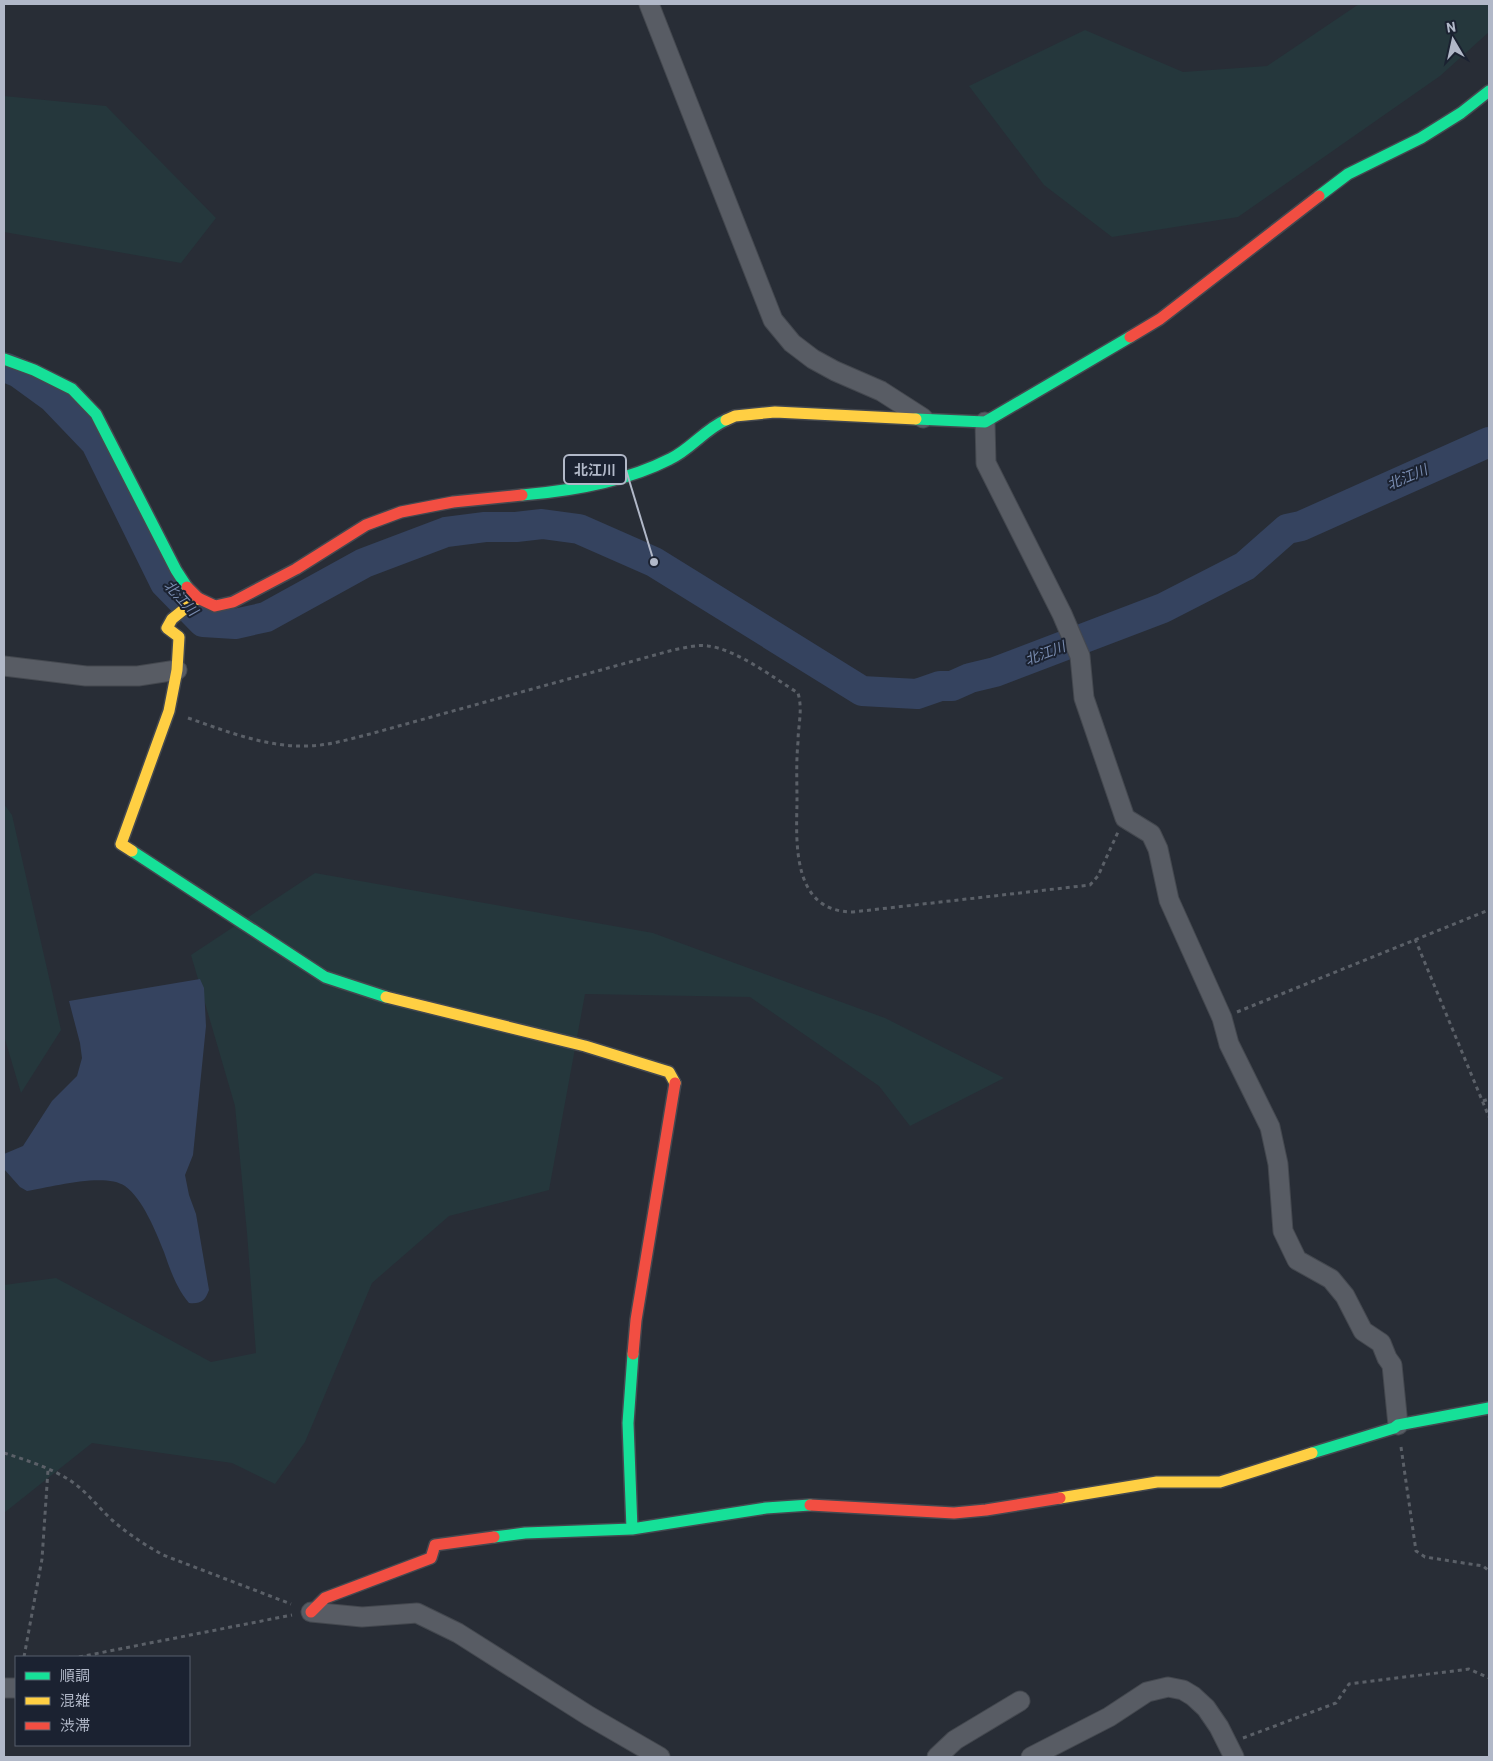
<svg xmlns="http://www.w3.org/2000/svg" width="1493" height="1761" viewBox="0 0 1493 1761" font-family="Barlow,'Noto Sans JP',sans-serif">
<rect width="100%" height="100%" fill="#282d36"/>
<path fill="#25373c" d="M1359 4H1489V32L1440 76 1238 217 1112 237 1044 185 969 86 1085 30 1183 72 1267 66Z
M4 96 106 106 216 218 181 263 4 232Z
M4 804 12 815 61 1030 21 1093 4 1036Z
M315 873 653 933 885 1018 1004 1078 910 1126 879 1086 750 997 585 994 549 1190 449 1216 372 1283 305 1442 275 1484 232 1463 92 1443 4 1513V1285L56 1278 211 1362 256 1353 247 1233 235 1106 191 955Z"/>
<path fill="#35435f" d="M200 979 204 988 206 1026 193 1155 185 1175 189 1195 196 1214 209 1290C205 1301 201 1304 189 1303 176 1287 171 1272 164 1252 156 1232 143 1199 125 1186 105 1172 51 1187 27 1191L20 1187 4 1169V1154L23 1146 52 1101 77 1076 82 1058 80 1043 69 1001Z"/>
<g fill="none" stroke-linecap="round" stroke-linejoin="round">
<path stroke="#35435f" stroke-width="30" d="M7 368 19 373 52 397 96 443 165 583 203 622 235 624 266 617 364 563 446 532 485 527H516L542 524 579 529 654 562 862 691 917 694 940 686H952L970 678 995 672 1163 608 1245 566 1287 529 1301 526 1489 442"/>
<g stroke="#44484f" stroke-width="21">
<path id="street" d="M649 4 773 320 792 343 813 359 835 371 881 391 923 418
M985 422 986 463 1062 614 1080 656 1084 698 1125 818 1151 834 1158 849 1169 900 1222 1018 1229 1044 1270 1127 1278 1164 1283 1231 1297 1260 1331 1279 1345 1296 1363 1331 1381 1343 1387 1358 1392 1365 1398 1425
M4 666 86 676H138L177 670
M311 1612 362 1617 417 1613 458 1633 589 1716 660 1757
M4 1688H16
M937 1757 955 1740 1020 1701
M1031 1757 1109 1717 1147 1692 1168 1687 1183 1690 1193 1696 1206 1708 1219 1727 1234 1757"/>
</g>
<g stroke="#44484f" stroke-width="14">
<path id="fast" d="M1319 196 1348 174 1421 138 1461 113 1489 91
M4 359 34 370 72 389 96 414 176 570 187 587
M916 419 985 422 1130 337
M522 495C571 491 625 482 670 459 690 450 705 429 726 420
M132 851 325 977 386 997
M1312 1453 1394 1428 1398 1425 1489 1408
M632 1529 628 1423 633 1354
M494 1537 525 1533 632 1529 766 1508 810 1505"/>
</g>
<g stroke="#44484f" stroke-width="14">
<path id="slow" d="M726 420 735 416 775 412 916 419
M132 851 121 844 169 711 177 670 179 637 167 628 172 619 198 598
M386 997 585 1046 669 1072 675 1083
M1060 1498 1157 1482H1220L1312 1453"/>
</g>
<g stroke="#44484f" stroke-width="14">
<path id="jam" d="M1130 337 1160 319 1319 196
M187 587 198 598 215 606 233 602 296 569 366 525 401 512 453 502 522 495
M633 1354 636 1320 675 1083
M810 1505 954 1513 986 1510 1060 1498
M311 1612 325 1598 431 1558 435 1545 494 1537"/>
</g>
<path stroke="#5b6068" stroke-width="3" stroke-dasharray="4 4" stroke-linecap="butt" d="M188 718C226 731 265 747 306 746 328 746 349 739 370 734L673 650C685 648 697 644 708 646 736 649 774 678 798 693 803 710 798 725 798 742 796 762 797 783 797 803 796 846 793 912 853 912L1090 885 1098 876 1118 832
M1415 939 1489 1117
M1237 1012 1489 910
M1483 1101 1489 1099
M1401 1447 1416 1551 1425 1557 1483 1566 1489 1571
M4 1453C26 1460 51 1468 71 1481 87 1492 98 1507 112 1520 128 1534 145 1545 163 1555L291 1604
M24 1657 42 1559 48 1470
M79 1657 292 1615
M1243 1738 1336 1703 1349 1684 1469 1669 1489 1678"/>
<use href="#street" stroke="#585c64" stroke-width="19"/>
<use href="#fast" stroke="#16e098" stroke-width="11"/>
<use href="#slow" stroke="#ffcf43" stroke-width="11"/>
<use href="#jam" stroke="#f24e42" stroke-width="11"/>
</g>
<g text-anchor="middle" stroke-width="4" stroke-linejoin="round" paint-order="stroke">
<g font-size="14" font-style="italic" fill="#798cb0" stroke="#1b2231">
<text transform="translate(1407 477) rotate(-23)" y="5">北江川</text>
<text transform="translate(181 598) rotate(47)" y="5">北江川</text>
<text transform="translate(1045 653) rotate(-21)" y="5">北江川</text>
</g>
</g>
<path fill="none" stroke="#b1b8c8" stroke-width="2" d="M654 562L626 470"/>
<circle fill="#b1b8c8" stroke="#1b2231" stroke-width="2" cx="654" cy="562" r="5"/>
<rect fill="#1b2231" stroke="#b1b8c8" stroke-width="2" x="564" y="455" width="62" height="29" rx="5"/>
<g font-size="14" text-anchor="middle" font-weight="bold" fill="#b1b8c8">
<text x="595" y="475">北江川</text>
</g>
<rect width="1493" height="1761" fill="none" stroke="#b1b8c8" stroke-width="10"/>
<rect x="15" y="1656" width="175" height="90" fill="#1b2231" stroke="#575e6d"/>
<rect x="25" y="1672" width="25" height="8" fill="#16e098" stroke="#575e6d"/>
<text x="60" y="1681" font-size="15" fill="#b1b8c8">順調</text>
<rect x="25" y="1697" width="25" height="8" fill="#ffcf43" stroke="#575e6d"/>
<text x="60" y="1706" font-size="15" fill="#b1b8c8">混雑</text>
<rect x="25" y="1722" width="25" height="8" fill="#f24e42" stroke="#575e6d"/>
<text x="60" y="1731" font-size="15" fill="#b1b8c8">渋滞</text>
<g transform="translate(1453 40) rotate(351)" stroke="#1b2231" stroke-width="4" paint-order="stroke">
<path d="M0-4L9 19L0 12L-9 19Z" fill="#b1b8c8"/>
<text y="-8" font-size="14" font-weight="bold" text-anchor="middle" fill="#b1b8c8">N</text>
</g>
</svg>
